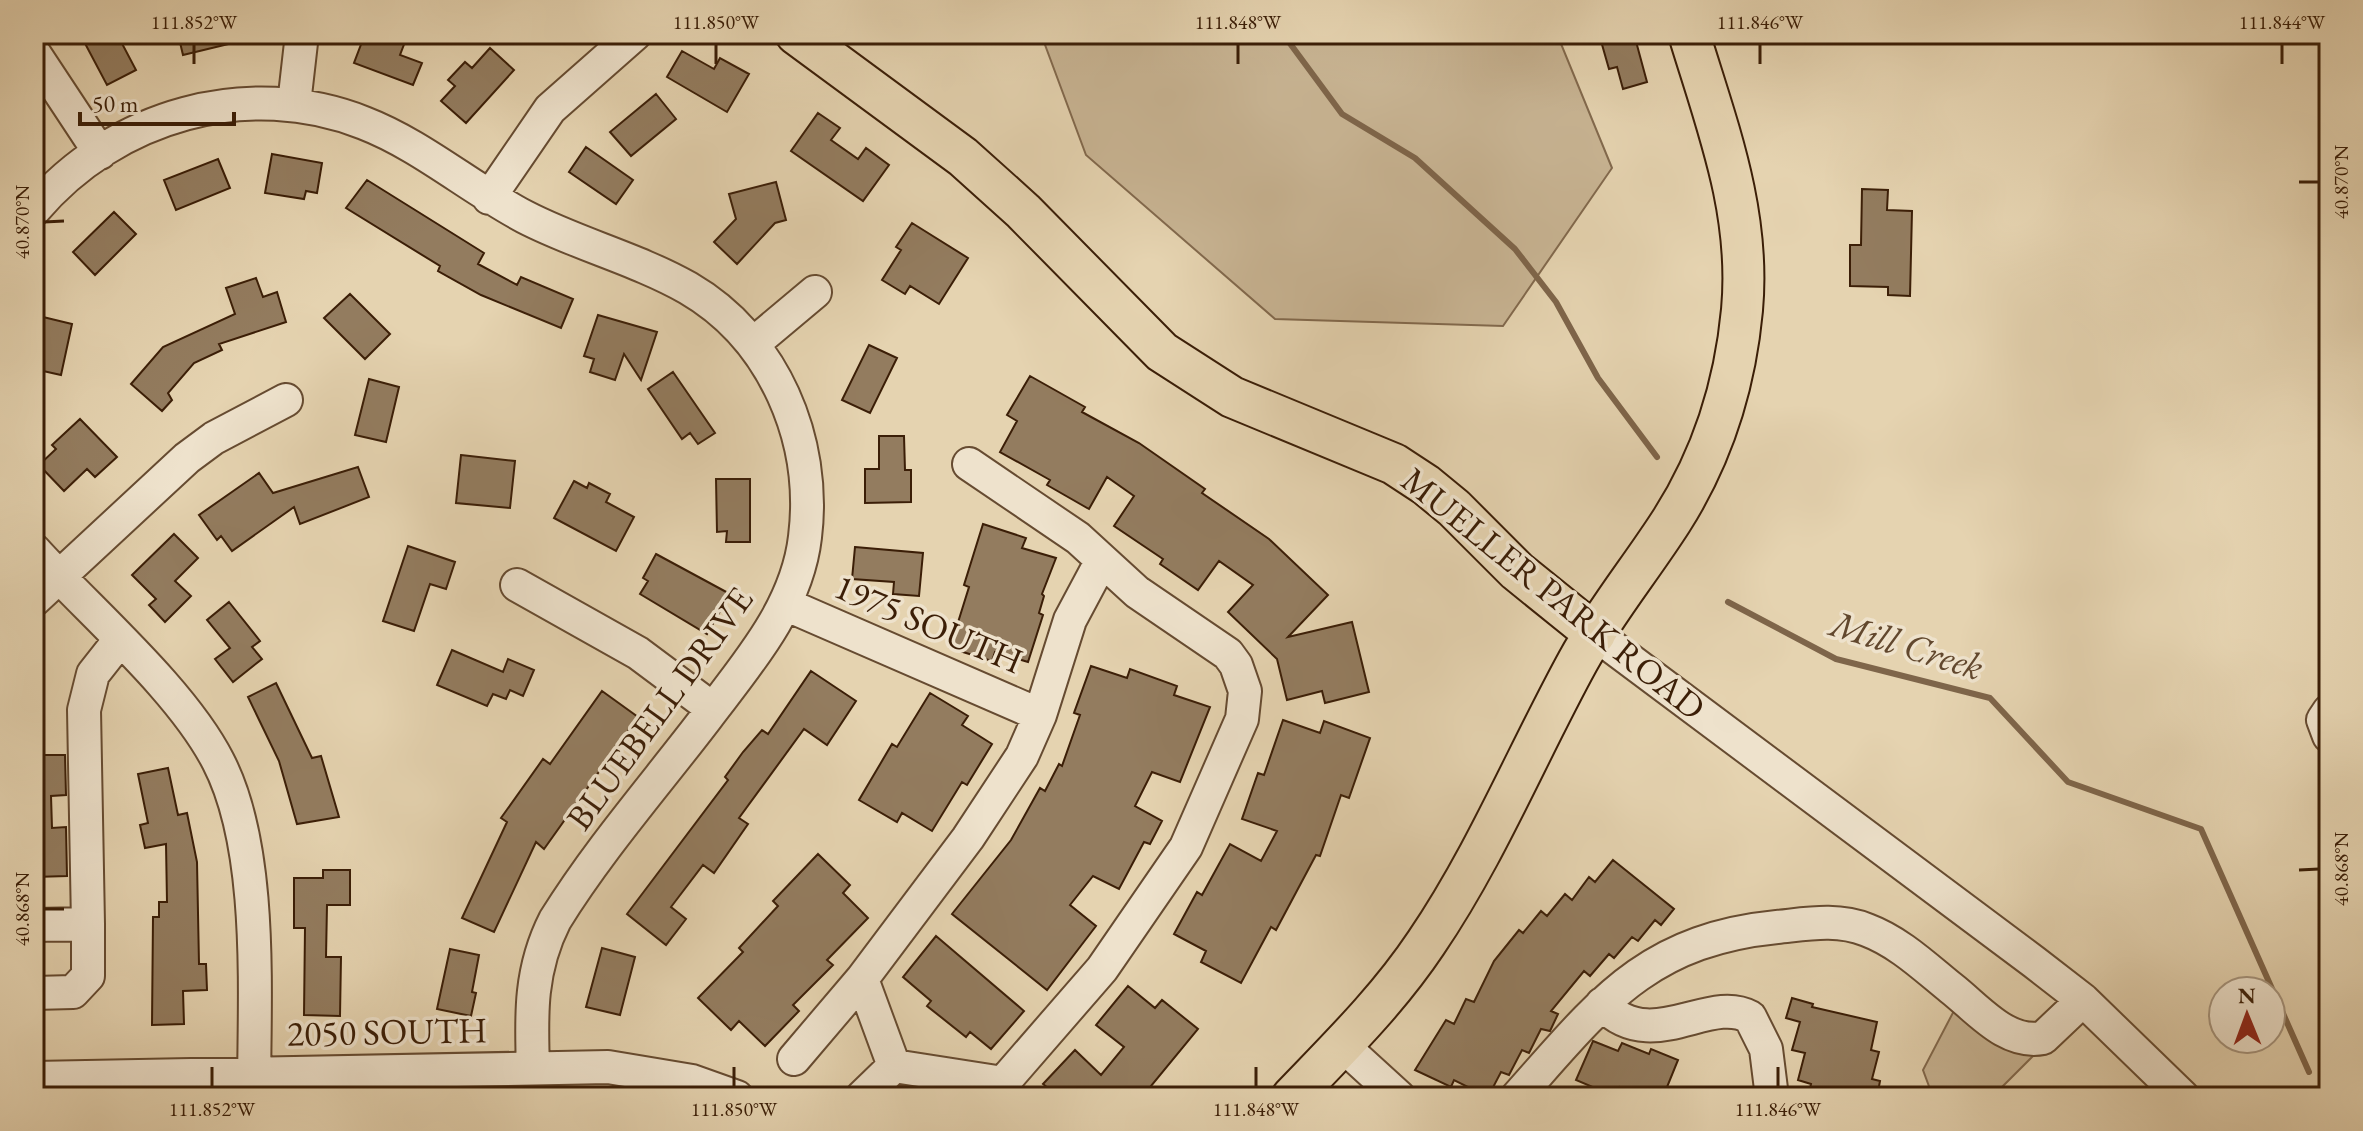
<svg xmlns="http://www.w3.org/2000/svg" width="2363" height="1131" viewBox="0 0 2363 1131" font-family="'EB Garamond',serif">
<rect width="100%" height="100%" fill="#e5d3b0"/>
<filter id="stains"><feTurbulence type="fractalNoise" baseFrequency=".0025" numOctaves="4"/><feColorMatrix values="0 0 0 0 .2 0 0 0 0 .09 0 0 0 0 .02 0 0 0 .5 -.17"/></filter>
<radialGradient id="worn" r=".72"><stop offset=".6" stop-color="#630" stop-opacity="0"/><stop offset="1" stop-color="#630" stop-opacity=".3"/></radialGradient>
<path fill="#c8b493" stroke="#82694d" stroke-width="2" d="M1041 34H1557L1612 168 1503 326 1275 319 1086 155Z
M1957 1005 2039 1050 1992 1097H1933L1923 1070Z"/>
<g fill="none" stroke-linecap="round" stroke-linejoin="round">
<path stroke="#7e654a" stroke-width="6" d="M1283 34 1342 114 1415 158 1515 249 1556 302 1598 378 1657 457
M1728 602 1836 659 1990 698 2068 782 2201 829 2309 1072"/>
</g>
<path fill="#937c5f" stroke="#3b1e07" stroke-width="2" d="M80 34H117L136 70 107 85Z
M178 34H244L245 40 183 55Z
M365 34H408L400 55 422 63 413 85 354 63Z
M1599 34H1634L1647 82 1623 89 1617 67 1609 69Z
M490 48 514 70 466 123 441 101 455 86 448 80 465 62 472 68Z
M682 51 714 69 720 58 749 74 727 112 667 77Z
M656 94 676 119 631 156 610 132Z
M818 113 840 128 831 140 858 159 866 148 889 165 863 201 791 151Z
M586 147 633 180 616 204 569 172Z
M272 154 322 163 317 193 306 191 304 199 265 193Z
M218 159 230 188 176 210 164 180Z
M367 180 484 253 478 264 517 285 521 277 573 299 561 328 481 295 438 271 440 266 346 208Z
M776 182 786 220 775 223 737 264 714 242 736 219 729 194Z
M1862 189 1888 190 1887 210 1912 211 1910 296 1888 295V287L1850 286V245H1861Z
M114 212 136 234 95 275 73 252Z
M912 223 968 258 939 304 910 286 905 294 882 280 901 250 896 247Z
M256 278 263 297 277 292 286 322 219 344 222 350 194 363 168 393 172 400 162 411 131 384 163 347 235 314 226 288Z
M350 294 390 334 365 359 324 318Z
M598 315 657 332 641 380 624 354 615 380 590 372 594 359 584 356Z
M43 317 72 324 61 375 34 369Z
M869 345 897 358 870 413 842 400Z
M673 372 715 433 698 444 690 433 682 439 648 389Z
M1030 376 1085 407 1082 412 1139 443 1205 489 1202 493 1269 539 1328 595 1288 637 1352 622 1369 692 1325 703 1322 691 1287 700 1277 659 1228 612 1253 585 1219 561 1198 590 1160 564 1163 559 1114 526 1134 496 1107 477 1089 509 1047 485 1050 480 1000 452 1017 421 1007 415Z
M369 379 399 387 386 442 355 435Z
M80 419 117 457 95 477 87 469 64 491 39 465 56 449 52 445Z
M879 436H904L905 470H911V502L865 503V469H879Z
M461 455 515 461 510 508 456 503Z
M358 467 369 497 300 524 294 507 232 551 221 536 217 540 199 515 259 473 273 493Z
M716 479H750V542H726L727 531 717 532Z
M574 481 587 488 589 483 610 494 606 502 634 517 616 551 554 518Z
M983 524 1026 538 1022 548 1056 558 1042 594 1044 596 1039 613 1043 615 1028 662 995 652 992 661 950 648 969 587 964 585Z
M174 534 198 558 175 581 191 596 165 622 149 605 156 599 132 575Z
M408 546 455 562 446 589 430 584 414 631 383 621Z
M855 547 923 553 919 596 893 594 894 582 852 579Z
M656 554 730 594 707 634 640 594 648 581 643 578Z
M229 602 260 641 252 647 262 659 233 682 215 659 230 648 207 620Z
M452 650 503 672 508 659 534 670 523 696 510 690 506 699 493 694 487 706 437 685Z
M1091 666 1127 678 1130 669 1177 686 1174 695 1210 707 1180 782 1152 772 1135 806 1162 821 1150 844 1144 842 1119 889 1093 876 1070 905 1096 926 1047 990 952 914 1011 840 1040 788 1045 791 1059 764 1062 766 1080 715 1074 713Z
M811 671 856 701 827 745 804 729 739 818 748 824 714 873 703 865 671 907 686 919 666 945 627 914 728 780 725 777 743 752 762 730 768 734Z
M276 683 312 758 321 756 339 817 297 824 279 761 248 697Z
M602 691 638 717 544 849 536 842 494 932 462 918 507 822 501 818 543 759 550 764Z
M930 693 968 716 962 725 992 744 967 785 962 782 932 831 902 813 897 822 859 800 892 744 897 747Z
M1283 720 1320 733 1324 721 1370 738 1349 798 1341 795 1320 856 1316 855 1276 930 1271 927 1241 983 1201 962 1206 951 1174 934 1197 892 1202 895 1230 844 1261 861 1277 831 1242 819 1258 773 1264 775Z
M34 755H65L66 795 51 796 52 828 66 827 67 876 34 877Z
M168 768 178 815 187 813 197 862 199 964H206L207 990 183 991 184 1024 152 1025 153 917H159V902H167L166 844 145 848 140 825 148 823 138 774Z
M818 854 850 885 843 893 868 918 827 960 833 965 793 1005 799 1011 765 1046 739 1021 731 1030 698 998 743 952 739 948 778 906 773 901Z
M1613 860 1674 909 1661 925 1655 920 1638 941 1632 937 1614 958 1609 954 1590 976 1584 971 1551 1011 1558 1014 1550 1031 1541 1029 1529 1053 1522 1050 1509 1075 1501 1072 1488 1097 1454 1080 1451 1087 1415 1070 1446 1020 1454 1024 1466 999 1474 1002 1494 961 1519 930 1523 933 1541 911 1547 916 1565 894 1572 900 1589 877 1595 882Z
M323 870H350V905H327L326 957H341L340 1016 304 1015 305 928H294V878H323Z
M936 936 1024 1011 991 1049 970 1032 966 1037 927 1006 931 1001 903 977Z
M602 948 635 957 620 1015 586 1007Z
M450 949 479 955 472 992 476 993 471 1016 437 1009Z
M1128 986 1155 1008 1162 1000 1198 1029 1142 1097H1039L1048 1088 1043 1084 1075 1050 1101 1075 1124 1047 1096 1025Z
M1792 998 1813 1004 1812 1007 1877 1022 1871 1050 1879 1052 1872 1079 1880 1081 1877 1097H1808L1811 1084 1798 1080 1805 1053 1792 1050 1800 1022 1786 1018Z
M1593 1041 1618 1051 1622 1043 1649 1054 1651 1049 1678 1060 1663 1097 1648 1091 1643 1097 1620 1087 1616 1097 1576 1080Z"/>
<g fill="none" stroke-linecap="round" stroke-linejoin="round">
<g stroke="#664b31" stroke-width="36">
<path id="minor" d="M34 53 100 153
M294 104 302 34
M489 198 550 109 635 34
M34 210C114 115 248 77 364 123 421 145 470 188 525 217 577 244 637 259 688 288 774 338 817 440 805 537 797 607 748 663 707 717 656 784 599 849 555 920 530 969 531 1014 533 1068
M753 344 815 292
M34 550C90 612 181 689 218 761 264 849 254 997 254 1097
M517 585 638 653 713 709
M34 600 187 458 214 438 286 400
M785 604 1040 715
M1595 634 2034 962 2083 1000 2183 1097
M2329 711 2323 720 2329 736
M34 925 88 924 84 710 93 674 119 641
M34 993 73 992 88 976V924
M1602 1004C1652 1056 1708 994 1750 1017L1766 1049 1772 1097
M1342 1045 1399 1097
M794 1059 862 979
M894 1066 1003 1083 1102 969 1186 847 1242 719 1245 691 1236 665 1228 654 1137 592 1078 538 969 464
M894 1066 862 979 968 838 1022 756 1040 715 1070 620 1102 560
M34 1078 608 1067 692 1081 737 1097
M862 1097 894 1066
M1517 1097C1599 1005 1645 940 1777 927 1807 924 1837 918 1867 930 1899 942 1925 967 1951 988 1978 1009 2006 1045 2043 1038L2083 1000"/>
</g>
<g stroke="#3b1e07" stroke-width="44">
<path id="major" d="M796 34 963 157 1023 211 1162 352 1232 397 1394 464 1426 485 1454 508 1517 571 1595 634
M1292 1097C1339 1048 1388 1000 1426 943 1486 855 1527 754 1578 661 1605 612 1642 567 1672 520 1712 457 1735 385 1742 310 1751 212 1717 126 1689 34"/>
</g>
<use href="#minor" stroke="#eee2cc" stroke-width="32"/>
<use href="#major" stroke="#e5d3b0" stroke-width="40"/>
</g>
<path fill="none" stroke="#3b1e07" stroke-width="3" d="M194 44V64M716 44V64M1238 44V64M1760 44V64M2282 44V64M2299 182H2319M44 222 64 221M2299 870 2319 869M44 909H64M212 1067V1087M734 1067V1087M1256 1067V1087M1778 1067V1087"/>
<g text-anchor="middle" stroke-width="7" stroke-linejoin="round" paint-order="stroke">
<g font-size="36" fill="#3b1e07" stroke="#eee2cc">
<text transform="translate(1554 593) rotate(39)" y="13">MUELLER PARK ROAD</text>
<text transform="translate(929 623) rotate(23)" y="13">1975 SOUTH</text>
<text transform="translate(659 708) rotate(-54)" y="13">BLUEBELL DRIVE</text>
<text transform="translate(387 1031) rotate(-1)" y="13">2050 SOUTH</text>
</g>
<g font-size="38" font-style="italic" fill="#62482e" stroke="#eee2cc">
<text transform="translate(1907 645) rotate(17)" y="13">Mill Creek</text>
</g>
</g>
<rect width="2363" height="1131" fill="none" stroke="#e5d3b0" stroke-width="88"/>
<g transform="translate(2247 1015) rotate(359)"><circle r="38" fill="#eee2cc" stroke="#a6947d" stroke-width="2"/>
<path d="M0-6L14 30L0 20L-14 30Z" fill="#8f2418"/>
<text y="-12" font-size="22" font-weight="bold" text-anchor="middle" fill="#3b1e07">N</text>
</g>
<path d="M80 112v12h154v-12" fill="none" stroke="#3b1e07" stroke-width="4"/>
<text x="92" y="112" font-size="24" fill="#3b1e07" stroke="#eee2cc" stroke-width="6" paint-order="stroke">50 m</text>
<rect x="44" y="44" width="2275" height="1043" fill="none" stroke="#3b1e07" stroke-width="3"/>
<g font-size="20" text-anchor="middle" fill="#3b1e07">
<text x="194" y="29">111.852°W</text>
<text x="716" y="29">111.850°W</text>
<text x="1238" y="29">111.848°W</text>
<text x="1760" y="29">111.846°W</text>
<text x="2282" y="29">111.844°W</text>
<text transform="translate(2341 182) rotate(-90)" y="7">40.870°N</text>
<text transform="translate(22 222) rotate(-90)" y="7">40.870°N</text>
<text transform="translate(2341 869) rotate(-90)" y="7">40.868°N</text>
<text transform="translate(22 909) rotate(-90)" y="7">40.868°N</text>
<text x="212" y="1116">111.852°W</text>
<text x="734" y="1116">111.850°W</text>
<text x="1256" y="1116">111.848°W</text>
<text x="1778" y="1116">111.846°W</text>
</g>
<rect width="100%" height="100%" filter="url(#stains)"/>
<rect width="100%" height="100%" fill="url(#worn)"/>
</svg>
